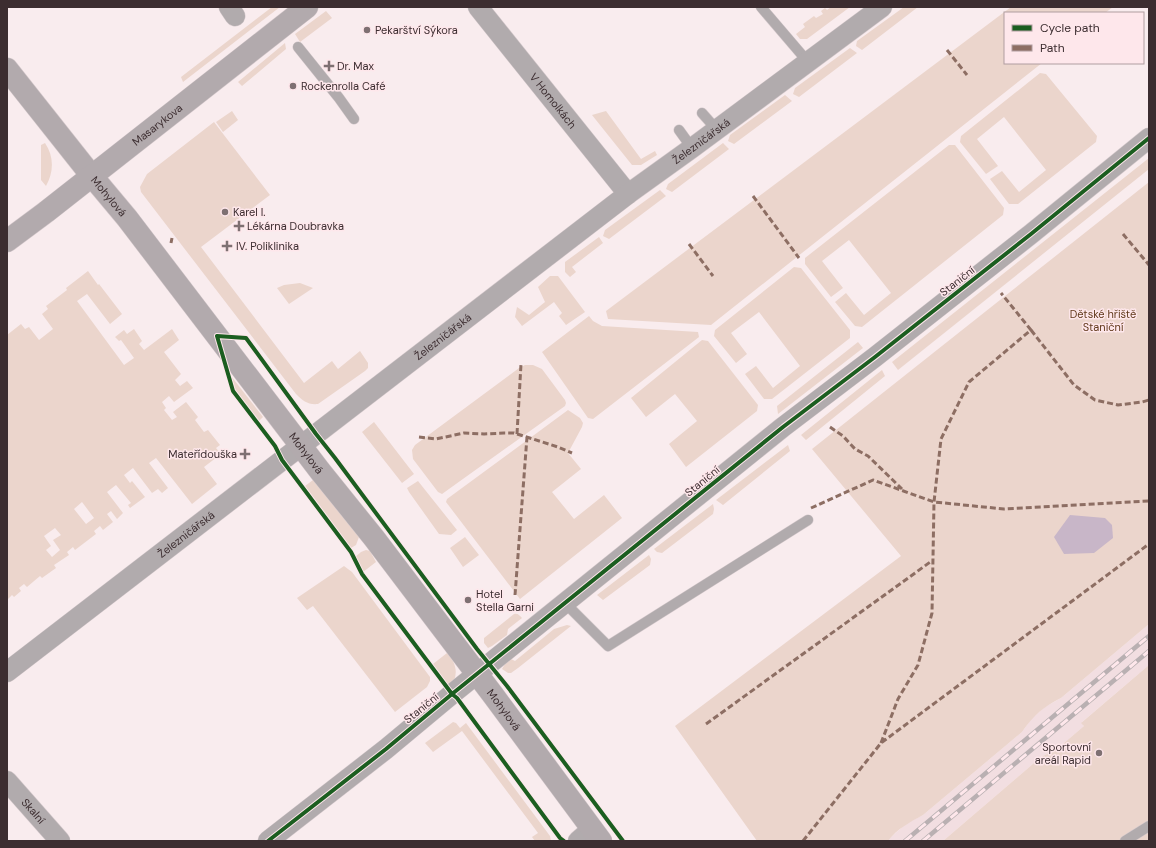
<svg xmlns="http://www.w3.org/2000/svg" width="1156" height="848" viewBox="0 0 1156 848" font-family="'DM Sans',sans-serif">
<rect width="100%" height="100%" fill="#f9ecee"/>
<path fill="#f2dee1" d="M1149 624V665L1082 722 1084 726 1057 749 1041 757 943 841H888L891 837 907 823 923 815 1022 732 1032 718 1045 707 1061 698Z"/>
<path fill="#ebd5cc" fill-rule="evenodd" d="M272 7H280L183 82 181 77Z
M831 7H850L807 39H800L796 34 805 27 803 24 814 16 816 18 823 14 821 11 825 8 827 10Z
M904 7H918L862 50 856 46 857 41Z
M1011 7H1113L1105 13H1005V63H1042L711 325 608 319 606 311Z
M326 11 332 18 300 42 295 34Z
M285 43 286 49 242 86 238 82Z
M850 48 857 53 799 97 793 94 795 88Z
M1040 73 1046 74 1097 136 1096 142 1018 204H1009L990 179 1002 171 1019 192 1046 170 1004 117 977 139 998 166 986 174 960 142 961 136Z
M785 95 792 101 734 144 728 141 730 135Z
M232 111 238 120 223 132 216 122Z
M606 111 641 159 655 151 657 155 641 165H632L592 115Z
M214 122 270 195 201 247 304 383 332 361 338 369 360 351 368 363V368L365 371 318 404C308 405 303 401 296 394L141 192 140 187 147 174Z
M45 143C54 156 54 172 46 186L41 180V145Z
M723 143 729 149 672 192 666 189 668 184Z
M949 145H955L1004 208 1003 215 862 327 855 326 835 302 846 293 864 315 891 293 849 240 822 261 843 288 831 297 805 264V258Z
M1149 158V169L898 370 892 362Z
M1149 182V624L1061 698C1042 708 1035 714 1022 732L923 815C910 822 897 829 888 841H757L675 726 901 556 812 449Z
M660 190 666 196 609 239 603 236 605 230Z
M599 237 603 243 572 267 576 272 570 277 565 272V262Z
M794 267 801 268 850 330V338L772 399H764L745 374 756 366 773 388 800 366 759 312 731 333 747 354 736 363 714 336 715 330Z
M88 271 98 285 99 284 122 314 110 324 87 294 77 301 124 365 134 358 121 340 119 341 115 337 124 330 127 334 134 329 142 341 139 344 144 350 172 329 179 340 164 352 181 374 175 380 180 386 187 381 193 388 174 402 169 396 162 402 166 408 164 410 172 420 177 417 173 412 186 402 198 417 195 420 204 432 208 430 220 445 216 448 221 454 204 467 217 484 192 504 156 458 149 463 168 488 162 493 158 489 152 493 133 468 124 475 130 483 132 481 145 497 130 508 128 505 131 503 116 485 107 492 123 513 117 519 111 511 107 514 113 522 103 530 100 526 94 531 96 534 75 550 73 547 67 552 69 555 54 565 56 568 42 578 40 576 27 587 24 584 19 588 21 591 14 597 12 595 7 600V335L21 324 25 329 29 327 39 340 53 329 42 314 48 309 46 306 67 290 66 288ZM82 502 94 518 86 524 74 509ZM55 528 61 535 53 540 60 550 52 557 46 550 51 546 44 536Z
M550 276H558L585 312 566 325 559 316 562 313 554 302 522 326 515 317 517 307 529 315 545 302 538 287Z
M300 283 313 288 289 304 277 288 284 285Z
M589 316 593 321 602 326 698 332 699 337 593 419 588 418 542 352Z
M702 340 708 341 758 405 757 411 686 467 669 444 697 421 675 394 646 417 631 398Z
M858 342 863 348 778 414 777 406Z
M525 365H533L542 369 565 400 566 403 565 406 442 494 438 492 413 459 412 450 415 445 519 368Z
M882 370 885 376 806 440 801 435Z
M231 376 263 417 259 421 234 388Z
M568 410 580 418 583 423 582 427 568 453 581 469 552 492 574 519 604 495 622 518 520 599 446 502 447 499Z
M374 422 414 474 402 483 362 432Z
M788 445 790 451 723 505 716 500Z
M313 480 359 537 356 545 351 548 305 486Z
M418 481 457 530 451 535 439 534 409 492 407 488Z
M713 504 714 509 713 514 662 553 657 552 654 549Z
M465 537 479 555 463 567 450 548Z
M366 550 370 551 376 562 363 572 355 557 361 552Z
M649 555 651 559 650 565 603 600 597 595Z
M344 566 352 572 430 677V681L427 687 395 712 313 606 307 610 297 598Z
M514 614C518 613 519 615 522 618L508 629 507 635 492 646 488 648 484 643V638Z
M567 625 571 626 518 668 511 673H508L502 669 505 664 511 659 515 661 554 629Z
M447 653C457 664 459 675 450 688L433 664Z
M1149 665V841H943L1041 757 1057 749 1084 726 1081 723Z
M453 722 456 723 460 728 466 723 550 836 551 841H535L532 837 538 833 462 731 433 752 425 743Z"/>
<path fill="#c8b6c8" d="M1070 515 1105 518 1112 525 1113 538 1094 553 1064 554 1054 537Z"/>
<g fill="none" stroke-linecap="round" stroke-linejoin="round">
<g stroke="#d6cacd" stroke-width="11">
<path id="lane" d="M761 7 808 62
M298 47 339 98 354 119
M702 113 717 130
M679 130 692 148
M565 603 608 646 808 520
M1125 841 1149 826"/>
</g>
<g stroke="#d6cacd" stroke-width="21">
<g id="street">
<path d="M229 7 235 16"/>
<path id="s1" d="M478 7 628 194"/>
<path id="s2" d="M7 672 628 194 692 148 882 7"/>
<path id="s3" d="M7 781 60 841"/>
<path d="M268 841 386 749 452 694 783 427 875 357 1031 234 1149 138"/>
<path d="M578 841 592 829"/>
</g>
</g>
<g stroke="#d6cacd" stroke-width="23">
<g id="secondary">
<path id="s4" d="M7 69 91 175 127 218 320 471 374 538 493 695 601 841"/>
<path id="s5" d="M7 241 46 212 307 7"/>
</g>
</g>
<use href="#lane" stroke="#b1abad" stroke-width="10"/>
<use href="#street" stroke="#b1abad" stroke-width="20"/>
<use href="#secondary" stroke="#b2aaad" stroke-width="22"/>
<g stroke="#b9b0b2" stroke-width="4.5">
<path id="rail" d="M905 841 1149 636
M923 841 1149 651"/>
</g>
<use href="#rail" stroke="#fee7eb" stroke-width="3" stroke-dasharray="9" stroke-linecap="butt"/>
<path stroke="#8d6e63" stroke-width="3" stroke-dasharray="6 3" stroke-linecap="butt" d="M947 50 967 75
M753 196 799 258
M1123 234 1149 265
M171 243 172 238
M689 244 713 276
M1031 330 1074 385 1095 400 1118 405 1142 402 1149 400
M830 427 843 436 855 449 868 456 902 489
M517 434 521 364
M419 437 436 439 464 433 484 434 504 433H514L558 447 572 453
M811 508 873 480 934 502 1004 509 1149 501
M515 595 527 437
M706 724 933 560
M881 743 898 699 918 665 932 613 934 502 941 439 969 382 1031 330 1001 293
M803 841 881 743 1149 544"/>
<g stroke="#fee7eb" stroke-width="6">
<path id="cycleway" d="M268 841 386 749 452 694 783 427 875 357 1031 234 1149 138
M564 841 560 838 457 698 452 694 362 574 351 552 282 460 275 446 233 391 217 336 246 338 316 434 335 458 477 649 507 686 623 841"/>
</g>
<use href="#cycleway" stroke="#1b5e20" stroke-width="4"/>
</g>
<g fill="#7e7072" stroke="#fee7eb" stroke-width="1.5">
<circle cx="367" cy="30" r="4"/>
<path d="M327 60h4v4h4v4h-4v4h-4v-4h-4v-4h4z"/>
<circle cx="293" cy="86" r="4"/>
<circle cx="225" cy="212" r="4"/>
<path d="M237 220h4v4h4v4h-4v4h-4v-4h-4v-4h4z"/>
<path d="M225 240h4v4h4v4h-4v4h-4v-4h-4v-4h4z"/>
<path d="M243 448h4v4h4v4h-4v4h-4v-4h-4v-4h4z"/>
<circle cx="468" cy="600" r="4"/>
<circle cx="1099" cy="753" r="4"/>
</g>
<g text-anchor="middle" stroke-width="3" stroke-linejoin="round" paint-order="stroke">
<g font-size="11" fill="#3c2d30" stroke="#fee7eb" text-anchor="start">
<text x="375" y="34">Pekarštví Sýkora</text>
<text x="337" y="70">Dr. Max</text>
<text x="301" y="90">Rockenrolla Café</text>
<text x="233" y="216">Karel I.</text>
<text x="247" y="230">Lékárna Doubravka</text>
<text x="236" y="250">IV. Poliklinika</text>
<text x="237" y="458" text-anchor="end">Mateřídouška</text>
<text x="476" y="598">Hotel<tspan x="476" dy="13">Stella Garni</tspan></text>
<text x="1091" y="751" text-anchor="end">Sportovní<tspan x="1091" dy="13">areál Rapid</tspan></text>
</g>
<g font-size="11" fill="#3c2d30" stroke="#fee7eb">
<text dy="4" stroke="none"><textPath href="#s1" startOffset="120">V Homolkách</textPath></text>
<text dy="4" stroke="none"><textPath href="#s5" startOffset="190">Masarykova</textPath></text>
<text dy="4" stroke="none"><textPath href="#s2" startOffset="874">Železničářská</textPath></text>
<text dy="4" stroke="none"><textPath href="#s4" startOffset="163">Mohylová</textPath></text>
<text transform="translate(957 281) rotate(-38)" y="4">Staniční</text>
<text dy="4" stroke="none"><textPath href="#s2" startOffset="550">Železničářská</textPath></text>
<text dy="4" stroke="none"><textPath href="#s4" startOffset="487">Mohylová</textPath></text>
<text transform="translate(702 481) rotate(-39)" y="4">Staniční</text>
<text dy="4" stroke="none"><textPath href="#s2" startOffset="226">Železničářská</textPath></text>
<text transform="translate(421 708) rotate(-39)" y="4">Staniční</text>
<text dy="4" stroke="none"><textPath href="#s4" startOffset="811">Mohylová</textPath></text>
<text dy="4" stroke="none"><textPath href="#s3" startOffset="40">Skalní</textPath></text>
</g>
<g font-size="11" fill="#623a1c" stroke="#fee7eb">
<text x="1103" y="318">Dětské hřiště<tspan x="1103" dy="13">Staniční</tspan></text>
</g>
</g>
<rect width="1156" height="848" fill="none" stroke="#3c2d30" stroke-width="16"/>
<rect x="1004" y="12" width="140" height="52" fill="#fee7eb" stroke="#b09da0"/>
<rect x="1012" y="25" width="20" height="6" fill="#1b5e20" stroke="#b09da0"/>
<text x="1040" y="32" font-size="12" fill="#3c2d30">Cycle path</text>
<rect x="1012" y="45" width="20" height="6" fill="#8d6e63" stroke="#b09da0"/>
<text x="1040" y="52" font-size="12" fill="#3c2d30">Path</text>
</svg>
